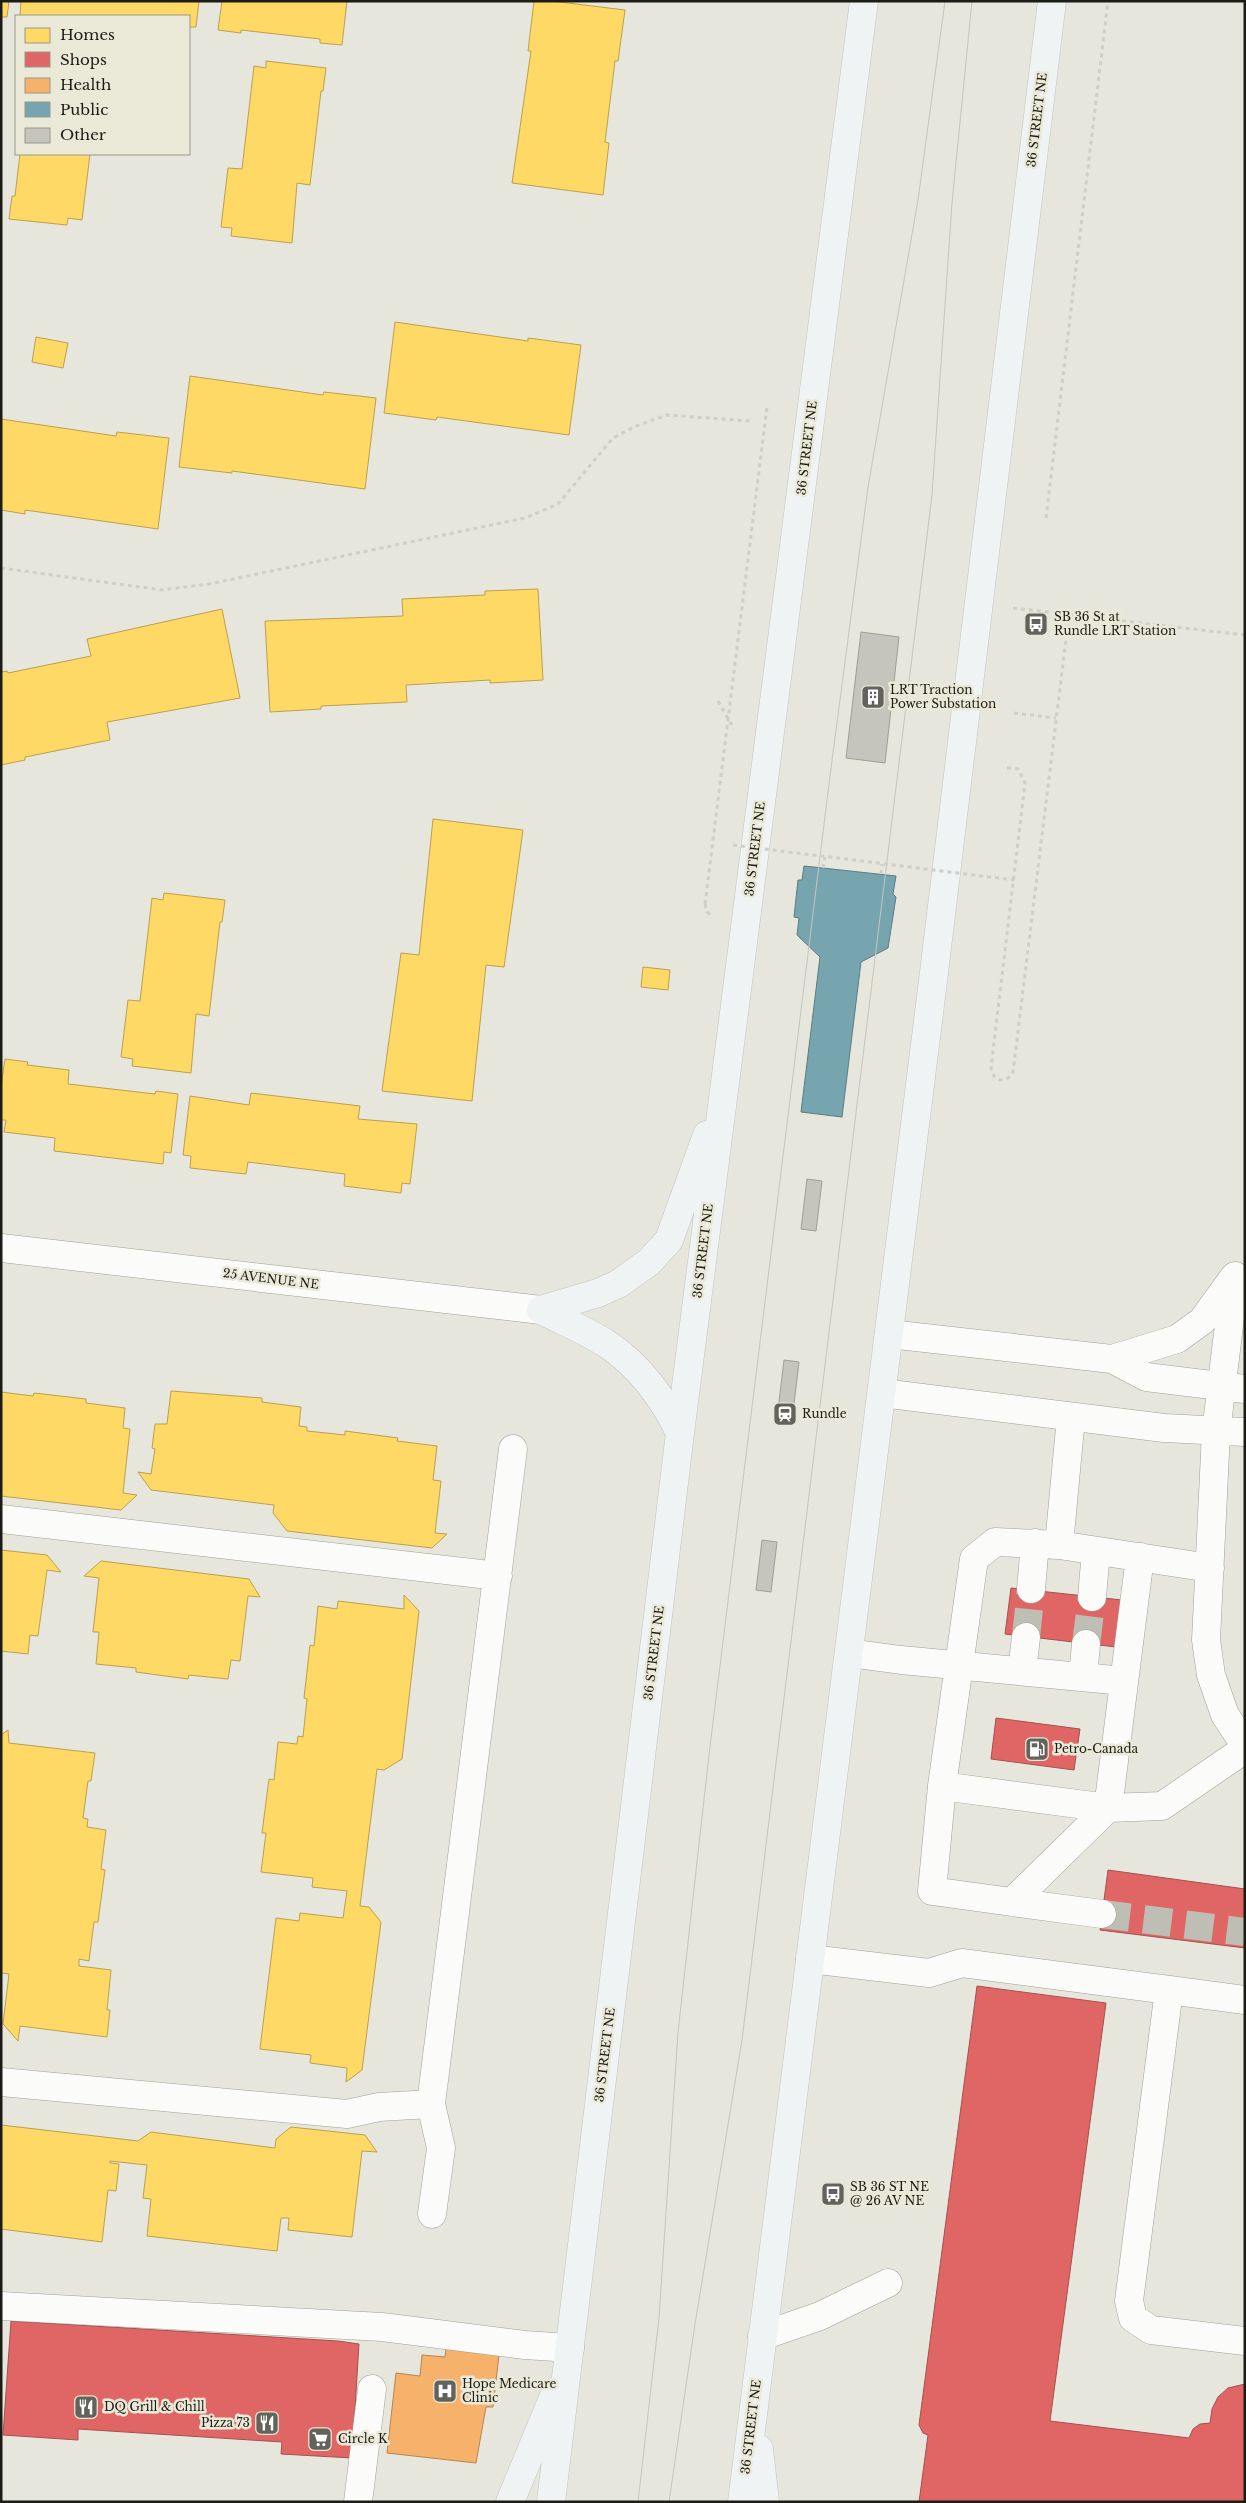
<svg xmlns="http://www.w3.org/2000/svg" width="1246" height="2503" viewBox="0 0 1246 2503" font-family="'Libre Baskerville',serif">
<rect width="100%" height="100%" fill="#e6e6dc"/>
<path fill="#ffd966" stroke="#bba04e" d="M1 1H9L7 17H1Z
M21 1H199L196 27H189V16H20Z
M222 1H347L342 45 320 43V39L241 30V33L218 30Z
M534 1H552L625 10 618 61H615L605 142 609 143 603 195 512 183 531 51H528Z
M266 61 326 68 323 91H321L310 185 297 183 292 243 231 236 232 228 221 227 228 168 242 169 254 66 266 68Z
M20 154H90L82 220 68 218 67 225 9 219 12 196H15Z
M395 322 528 341V338L581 345 569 435 437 417 436 420 384 413Z
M36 337 68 343 63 368 32 362Z
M190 376 323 395 324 392 376 398 365 489 232 471V473L179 467Z
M1 419 116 436 117 432 169 438 158 529 25 510V514L1 510Z
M538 589 543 680 490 683V680L406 685 407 702 321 706V709L270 712 265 621 403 616 402 599 485 595V591Z
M222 609 240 698 107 722 110 740 25 757V760L1 765V672L7 671 8 673 91 656 87 639Z
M433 819 523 830 504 967 486 965 472 1101 382 1091 401 953 419 955Z
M164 893 225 900 222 922H220L209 1016 196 1014 191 1073 132 1066 133 1059 121 1057 128 1000 140 1001 152 898 163 900Z
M643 967 670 970 668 990 641 987Z
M5 1059 28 1062 27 1065 69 1070 68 1084 155 1094 156 1091 178 1094 171 1153 164 1152 163 1164 54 1151 55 1138 4 1132 6 1120H1V1087Z
M251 1093 360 1106 358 1119 417 1124 410 1184 402 1183 401 1193 344 1186 345 1174 248 1162 246 1174 190 1168 191 1156 183 1155 190 1096 249 1105Z
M171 1391 262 1398V1402L301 1407 299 1426 307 1427V1431L345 1435V1431L398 1438 397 1441 437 1446 433 1480 441 1481 435 1533 447 1534 432 1548 287 1531 273 1513 274 1505 151 1490 138 1472 151 1474 155 1449 152 1448 155 1424H167Z
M1 1392 33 1396 34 1393 86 1399V1403L125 1408 123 1428 130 1429 123 1493 137 1495 121 1510 1 1496Z
M1 1550 47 1555 61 1572 47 1570 38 1636 30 1635 28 1654 1 1651Z
M101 1561 249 1579 260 1597 248 1596 240 1661 231 1660 228 1679 189 1675 188 1679 136 1672V1668L96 1664 99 1632H93L99 1578 84 1576Z
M404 1595 419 1611 402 1759 384 1770 377 1769 360 1906 369 1907 381 1922 362 2070 346 2082 347 2068 310 2063 311 2055 260 2049 276 1918 299 1921 300 1913 343 1918 347 1891 312 1887 313 1878 261 1872 266 1833H262L269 1779 274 1780 278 1742 297 1744 298 1736 303 1737 307 1699 304 1698 310 1645 314 1646 318 1606 337 1609 338 1601 404 1609Z
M8 1730 9 1743 95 1753 91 1781H88L83 1818 88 1819 87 1827 106 1830 101 1869 105 1870 98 1922H94L89 1961 79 1959V1966L111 1970 107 2010H110L107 2037 20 2026 18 2041 3 2024 9 1974 1 1973V1735Z
M1 2125 138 2141 151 2132 275 2148 276 2139 291 2127 365 2135 377 2152 362 2151 352 2237 288 2230 289 2218H281L277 2251 147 2236 151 2199 143 2198 147 2165 110 2161V2163L119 2164 116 2191 108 2190 102 2242 1 2229Z"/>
<path fill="#e06666" stroke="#a5504e" d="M1011 1588 1122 1600 1116 1647 1005 1634Z
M996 1718 1080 1729 1074 1770 991 1759Z
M1108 1870 1245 1889V1948L1100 1930Z
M977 1986 1106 2003 1050 2421 1189 2438 1193 2429 1200 2424 1210 2423 1212 2409 1218 2397 1228 2388 1245 2384V2502H919L928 2435 923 2433 919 2425Z
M11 2321 338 2341 359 2344 352 2458 281 2454 282 2442 78 2429V2440L3 2435Z"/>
<path fill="#f6b26b" stroke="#b58552" d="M446 2349 499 2355 493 2407H486L476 2463 387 2453 396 2373 420 2376 422 2355 445 2357Z"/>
<path fill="#76a5af" stroke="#5b7c81" d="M804 866 896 876 893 894 896 897 888 948 861 962 842 1117 801 1112 820 957 797 935 799 918 794 917 798 880H802Z"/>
<path fill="#c5c5bd" stroke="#9e9e97" d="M861 632 899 637 885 763 846 758Z
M807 1179 822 1181 816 1231 801 1229Z
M784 1360 799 1362 793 1412 778 1410Z
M762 1540 777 1542 771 1592 756 1590Z"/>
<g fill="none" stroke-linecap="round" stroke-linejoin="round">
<path stroke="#bebeb4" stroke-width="28" stroke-dasharray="28 14" stroke-linecap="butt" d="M1026 1637 1031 1589
M1086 1644 1092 1597
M1102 1914 1245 1932"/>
<g stroke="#a0a098" stroke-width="29">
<path id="minor" d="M1 1248 541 1310
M1235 1276 1216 1432 1206 1640 1211 1675 1225 1715 1245 1745
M889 1334 1112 1359 1146 1377 1245 1389
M1112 1359 1177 1339 1202 1321 1234 1277
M882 1393 1164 1428 1245 1432
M1071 1417 1059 1545 995 1542 974 1559 942 1786 1108 1808 1162 1806 1245 1749
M1 1519 498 1576
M1059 1545 1210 1568
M1031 1589 1035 1543
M1092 1597 1096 1551
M849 1653 901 1660 1124 1681
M1022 1671 1026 1637
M1083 1677 1086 1644
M942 1786 932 1891 1012 1902 1108 1808 1140 1557
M1012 1902 1102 1914
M810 1959 929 1973 962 1963 1169 1990
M1245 2000 1169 1990 1129 2301 1133 2318 1151 2330 1245 2341
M1 2082 347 2114 379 2107 431 2104 513 1449
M431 2104 441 2148 432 2214
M1 2306 382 2327 525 2345 570 2348
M762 2336 820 2316 888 2283
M358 2502 372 2389"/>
</g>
<g stroke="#c4c4bf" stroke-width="29">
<path id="major" d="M541 1310 598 1293 618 1284 649 1262 669 1240 707 1135
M541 1310C563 1321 587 1331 607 1344 639 1365 664 1399 680 1433
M759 2449 765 2502
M510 2502 556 2391
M551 2502 680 1433 864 1
M742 2502 931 997 1052 1"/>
</g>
<path stroke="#cececb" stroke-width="3" stroke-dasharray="4 4" stroke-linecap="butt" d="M1046 518 1108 1
M1 568 162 590 209 584 525 518 558 504 613 438 636 426 667 415 750 421
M1013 608 1075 615
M1114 620 1245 635
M718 701 734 729
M1014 713 1056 718
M1007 768 1018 769 1025 783 991 1068 994 1076 1000 1080 1008 1078 1013 1072 1069 615
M823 868 825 857
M881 874 882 864
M705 904 707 912 711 915"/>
<use href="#minor" stroke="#fbfbfa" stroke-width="28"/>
<use href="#major" stroke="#eff3f3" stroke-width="28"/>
<path stroke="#c5c5c2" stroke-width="1" d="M638 2502 659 2318 678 2032 709 1755 830 776 868 487 918 200 945 1
M669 2502 695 2324 742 2040 932 495 952 203 972 1"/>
<path stroke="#cececb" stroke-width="3" stroke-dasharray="4 4" stroke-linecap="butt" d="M733 845 1014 880
M705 904 767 407"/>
</g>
<defs>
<g id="bus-square" transform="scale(1.25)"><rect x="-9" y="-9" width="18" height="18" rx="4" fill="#63635b" stroke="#eae9d8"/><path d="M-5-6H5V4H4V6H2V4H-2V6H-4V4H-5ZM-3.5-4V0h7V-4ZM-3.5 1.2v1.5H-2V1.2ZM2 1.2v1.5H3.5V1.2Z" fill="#fff"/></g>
<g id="building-square" transform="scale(1.25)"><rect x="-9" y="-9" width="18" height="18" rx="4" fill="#63635b" stroke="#eae9d8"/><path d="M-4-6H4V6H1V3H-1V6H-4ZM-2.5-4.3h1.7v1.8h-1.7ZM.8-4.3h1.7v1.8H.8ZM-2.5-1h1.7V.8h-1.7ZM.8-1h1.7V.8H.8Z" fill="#fff"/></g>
<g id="station-square" transform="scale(1.25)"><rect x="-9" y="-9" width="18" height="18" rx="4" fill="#63635b" stroke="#eae9d8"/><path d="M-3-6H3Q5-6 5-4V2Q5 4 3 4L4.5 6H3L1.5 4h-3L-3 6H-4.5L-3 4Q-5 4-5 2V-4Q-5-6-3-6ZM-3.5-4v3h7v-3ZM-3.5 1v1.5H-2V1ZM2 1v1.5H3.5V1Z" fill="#fff"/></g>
<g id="fuel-square" transform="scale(1.25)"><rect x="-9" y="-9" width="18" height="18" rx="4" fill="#63635b" stroke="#eae9d8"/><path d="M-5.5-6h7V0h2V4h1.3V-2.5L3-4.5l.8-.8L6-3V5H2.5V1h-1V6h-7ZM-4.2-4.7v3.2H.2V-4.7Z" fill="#fff"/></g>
<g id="hospital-square" transform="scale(1.25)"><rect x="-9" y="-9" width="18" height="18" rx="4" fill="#63635b" stroke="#eae9d8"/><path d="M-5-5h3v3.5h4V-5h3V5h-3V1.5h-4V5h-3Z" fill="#fff"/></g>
<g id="restaurant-square" transform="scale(1.25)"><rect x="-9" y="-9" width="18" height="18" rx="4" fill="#63635b" stroke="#eae9d8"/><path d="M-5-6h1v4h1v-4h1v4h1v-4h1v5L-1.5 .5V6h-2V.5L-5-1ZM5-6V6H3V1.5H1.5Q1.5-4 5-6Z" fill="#fff"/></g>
<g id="supermarket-square" transform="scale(1.25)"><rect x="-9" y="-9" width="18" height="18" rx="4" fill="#63635b" stroke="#eae9d8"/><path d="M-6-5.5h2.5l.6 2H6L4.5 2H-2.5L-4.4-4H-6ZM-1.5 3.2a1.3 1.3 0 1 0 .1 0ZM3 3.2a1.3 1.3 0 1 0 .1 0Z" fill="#fff"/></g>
</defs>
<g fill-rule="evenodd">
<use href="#bus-square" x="1036" y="624"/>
<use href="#building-square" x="873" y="697"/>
<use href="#station-square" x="785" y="1414"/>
<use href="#fuel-square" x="1037" y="1749"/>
<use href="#bus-square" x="833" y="2194"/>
<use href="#hospital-square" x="445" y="2391"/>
<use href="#restaurant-square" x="86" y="2407"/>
<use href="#restaurant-square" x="267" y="2423"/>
<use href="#supermarket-square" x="320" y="2439"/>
</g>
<g text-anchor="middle" stroke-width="5" stroke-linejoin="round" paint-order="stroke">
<g font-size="12" fill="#1c1c16" stroke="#eae9d8">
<text transform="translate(1037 120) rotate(-83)" y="4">36 STREET NE</text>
<text transform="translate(807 448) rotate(-83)" y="4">36 STREET NE</text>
<text transform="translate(755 849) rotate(-83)" y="4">36 STREET NE</text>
<text transform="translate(703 1251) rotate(-83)" y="4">36 STREET NE</text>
<text transform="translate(271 1279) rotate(7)" y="4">25 AVENUE NE</text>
<text transform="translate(654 1653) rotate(-83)" y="4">36 STREET NE</text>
<text transform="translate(605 2055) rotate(-83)" y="4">36 STREET NE</text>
<text transform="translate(751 2427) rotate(-83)" y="4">36 STREET NE</text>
</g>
<g font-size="12" fill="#1c1c16" stroke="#eae9d8" text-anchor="start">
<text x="1054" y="621">SB 36 St at<tspan x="1054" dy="14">Rundle LRT Station</tspan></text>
<text x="890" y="694">LRT Traction<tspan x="890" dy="14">Power Substation</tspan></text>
<text x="802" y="1418">Rundle</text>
<text x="1054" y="1753">Petro-Canada</text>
<text x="850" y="2191">SB 36 ST NE<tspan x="850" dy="14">@ 26 AV NE</tspan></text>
<text x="462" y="2388">Hope Medicare<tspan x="462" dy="14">Clinic</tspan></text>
<text x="104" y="2411">DQ Grill &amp; Chill</text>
<text x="250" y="2427" text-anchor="end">Pizza 73</text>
<text x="338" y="2443">Circle K</text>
</g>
</g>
<rect width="1246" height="2503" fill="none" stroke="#1c1c16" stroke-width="5"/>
<rect x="15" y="15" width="175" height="140" fill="#eae9d8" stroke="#98978a"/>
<rect x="25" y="28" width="25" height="15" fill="#ffd966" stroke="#98978a"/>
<text x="60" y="40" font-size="15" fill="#1c1c16">Homes</text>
<rect x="25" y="52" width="25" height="15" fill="#e06666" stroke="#98978a"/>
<text x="60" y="65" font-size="15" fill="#1c1c16">Shops</text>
<rect x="25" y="78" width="25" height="15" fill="#f6b26b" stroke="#98978a"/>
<text x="60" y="90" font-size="15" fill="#1c1c16">Health</text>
<rect x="25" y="102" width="25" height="15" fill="#76a5af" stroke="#98978a"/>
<text x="60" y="115" font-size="15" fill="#1c1c16">Public</text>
<rect x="25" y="128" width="25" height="15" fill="#c5c5bd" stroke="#98978a"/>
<text x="60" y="140" font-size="15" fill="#1c1c16">Other</text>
</svg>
